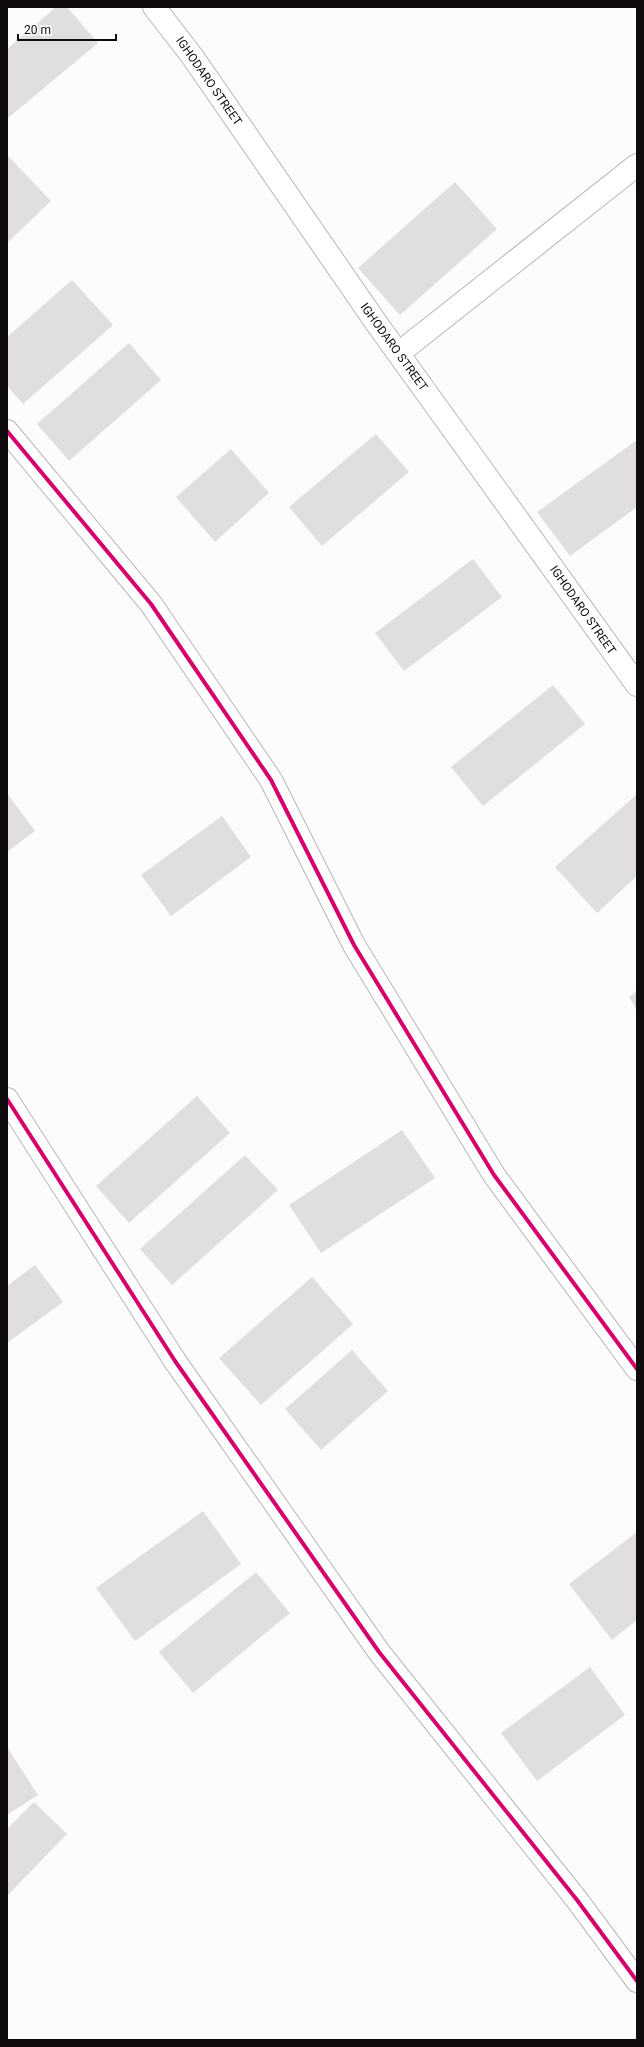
<svg xmlns="http://www.w3.org/2000/svg" width="644" height="2047" viewBox="0 0 644 2047" font-family="Roboto,sans-serif">
<rect width="100%" height="100%" fill="#fdfcfd"/>
<path fill="#e1dee2" d="M56 7H67L98 43 8 118 7 49Z
M8 156 51 201 7 243V157Z
M455 182 497 229 400 315 358 268Z
M72 280 113 325 23 404 7 386V337Z
M129 343 161 380 69 461 37 424Z
M376 434 409 472 322 546 289 507Z
M637 440V507L570 556 537 512Z
M231 449 269 493 215 542 176 497Z
M473 559 502 597 404 671 375 633Z
M553 685 585 724 483 806 451 767Z
M7 793 35 831 7 852Z
M637 794V876L597 913 555 867Z
M222 816 251 857 171 916 141 875Z
M637 991V1010L629 997Z
M197 1096 230 1133 129 1223 96 1186Z
M402 1130 435 1178 321 1253 289 1205Z
M245 1155 278 1190 172 1285 140 1249Z
M35 1265 63 1302 7 1343V1286Z
M312 1277 353 1324 261 1405 219 1358Z
M352 1350 388 1391 321 1450 285 1409Z
M203 1511 241 1564 135 1641 96 1588Z
M637 1532V1620L612 1640 569 1584Z
M256 1572 290 1613 193 1693 159 1652Z
M590 1667 625 1715 537 1781 501 1733Z
M7 1747 38 1795 7 1815Z
M34 1802 67 1834 7 1896V1829Z"/>
<g fill="none" stroke-linecap="round" stroke-linejoin="round">
<g stroke="#b9b6b9" stroke-width="24">
<path id="street" d="M154 7 192 56 377 324 637 685
M399 353 637 165
M7 431 151 604 271 780 354 945 494 1175 637 1369
M7 1099 175 1361 379 1652 577 1900 637 1981"/>
</g>
<use href="#street" stroke="#fff" stroke-width="22"/>
<g stroke="#fff" stroke-width="6">
<path id="cycleway" d="M7 431 151 604 271 780 354 945 494 1175 637 1369
M7 1099 175 1361 379 1652 577 1900 637 1981"/>
</g>
<use href="#cycleway" stroke="#d6006c" stroke-width="4"/>
</g>
<g text-anchor="middle" stroke-width="4" stroke-linejoin="round" paint-order="stroke">
<g font-size="12" fill="#0f0b0f" stroke="#fff">
<text transform="translate(209 81) rotate(55)" y="4">IGHODARO STREET</text>
<text transform="translate(394 347) rotate(54)" y="4">IGHODARO STREET</text>
<text transform="translate(583 610) rotate(55)" y="4">IGHODARO STREET</text>
</g>
</g>
<rect width="644" height="2047" fill="none" stroke="#0f0b0f" stroke-width="16"/>
<path d="M18 34v6h98v-6" fill="none" stroke="#0f0b0f" stroke-width="2"/>
<text x="24" y="34" font-size="12" fill="#0f0b0f" stroke="#ffffff" stroke-width="3" paint-order="stroke">20 m</text>
</svg>
